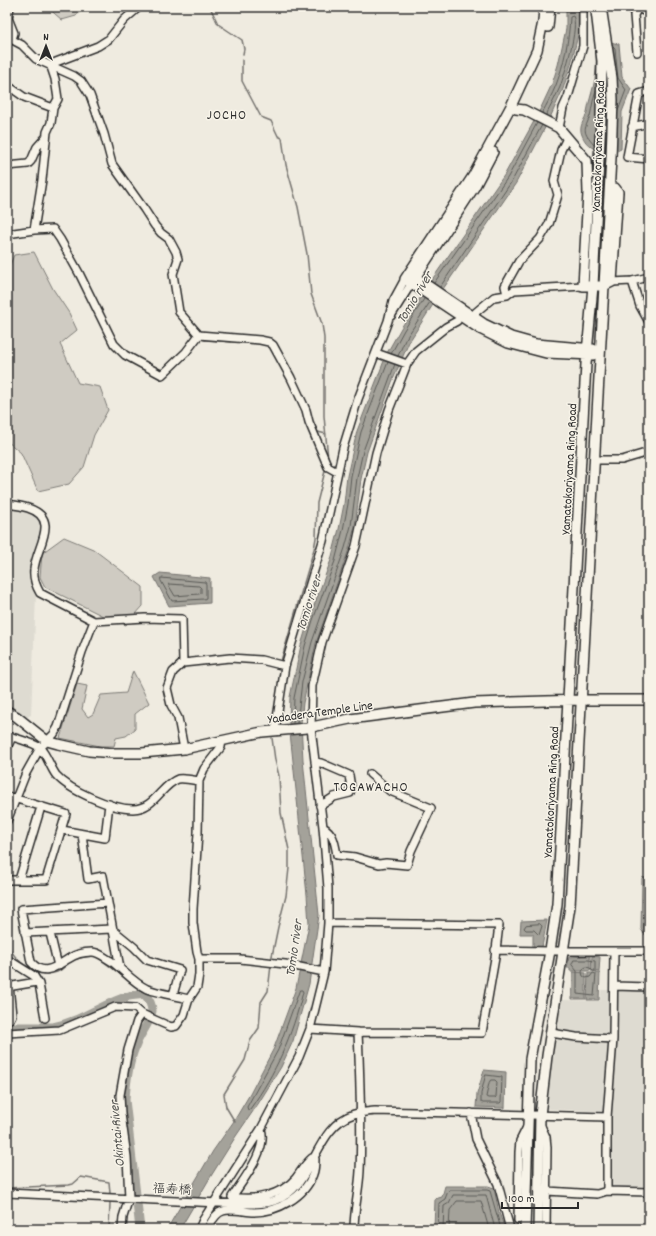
<svg xmlns="http://www.w3.org/2000/svg" width="656" height="1236" viewBox="0 0 656 1236" font-family="Dekko,'Klee One',sans-serif">
<rect width="100%" height="100%" fill="#efebe0"/>
<filter id="ink" filterUnits="userSpaceOnUse"><feTurbulence type="fractalNoise" baseFrequency=".025" numOctaves="2"/><feDisplacementMap in="SourceGraphic" scale="8" xChannelSelector="R" yChannelSelector="G"/><feConvolveMatrix kernelMatrix="1 2 1 2 8 2 1 2 1" color-interpolation-filters="sRGB"/></filter>
<g filter="url(#ink)">
<path fill="#dedbd1" d="M7 506 33 511 44 524 32 579 36 596 31 715 23 719 7 708Z
M611 981 649 983V1189L613 1187 610 1186V1112L547 1109 551 1064 561 1000 600 1001 601 990H611Z"/>
<path fill="#cfcbc2" stroke="#7d7b76" d="M47 7H83L76 16 62 20Z
M34 252 53 289 69 313 77 330 60 344 78 383 100 387 108 410 94 435 84 467 69 484 38 491 21 453 7 441V272L14 255Z
M64 537 93 549 143 587V606L126 625 107 618 45 587 40 577 42 553Z
M133 671 149 703 135 714V729L126 736 116 738 114 746H100L60 738 77 684 87 686 82 709 88 717 93 714 101 695 126 693Z"/>
<path fill="#a4a29a" stroke="#74726e" d="M566 7H578L579 31 571 64 563 89 549 120 516 183 443 289 409 342 392 382 367 452 361 479 355 526 349 549 316 643 303 703 301 723 303 760 319 915 309 984 293 1041 281 1067 258 1104 236 1136 211 1176 180 1229H167L213 1151 234 1121 250 1094 274 1048 296 988 309 924 307 895 289 723 290 697 301 645 309 619 331 560 339 529 344 504 347 476 357 431 387 353 401 328 431 281 505 174 538 114 552 84 558 65 566 29Z
M596 39 619 44 622 77 631 89 622 112 621 149 604 157 605 153C595 150 586 146 582 135 578 126 585 120 587 112 589 100 593 90 595 79 597 66 596 52 596 39Z
M160 573 210 578V603L169 606 154 577Z
M649 877V935L644 934 641 929 642 878Z
M547 920 542 947H533V934H520L521 921Z
M590 956V971H570V968H567L569 957Z
M592 956 600 957 599 972 591 971Z
M573 972 586 973V999H572Z
M588 973H600L599 1000H587Z
M484 1070 506 1072 505 1108 476 1107 477 1094Z
M445 1186H488L494 1188 499 1213 505 1229H434L435 1199 442 1197Z"/>
<g fill="none" stroke-linecap="round" stroke-linejoin="round">
<path stroke="#5b5b57" stroke-width="1" d="M613 47 615 49 618 78 626 90 618 111
M542 113C547 104 552 95 556 85 564 64 569 40 570 17L573 16C579 27 565 73 560 87 556 96 551 106 546 115
M594 145C582 131 584 131 590 116 592 108 593 98 596 90
M434 283 508 177 537 123
M440 287 512 181 542 125
M391 354 404 330 424 299
M398 356 405 340 430 302
M161 578 205 582 206 584V598L204 599 172 601 161 581Z
M169 584 199 586 201 588V593L199 594 175 596 169 586Z
M297 723 302 682 312 642 345 548 351 526 357 478 363 451 395 364
M293 724 294 698 305 646 313 620 335 561 343 530 348 504 351 476 361 432 388 362
M649 881 646 883 645 927 646 930 649 931
M540 924 542 926 539 935 534 930H526L524 928 526 925Z
M574 960H588L595 961V971H593L590 968 586 967 583 969 582 972 583 976 586 978 590 977 593 973 596 974 594 996 577 994V971L572 965Z
M300 990H302L303 992C292 1036 276 1073 250 1109L248 1110 247 1107 278 1050Z
M486 1075 502 1077 501 1102 500 1103H483L481 1102V1094Z
M491 1080H495L497 1082 496 1097 495 1098H488L486 1097 489 1083Z
M438 1229 439 1203 445 1199 448 1191 450 1190H487L490 1191 501 1229
M443 1229 444 1206 449 1203 453 1195H486L495 1229
M449 1229 450 1210 457 1201H481L489 1229"/>
<path stroke="#74726e" stroke-width="1.5" d="M210 7 218 24 242 40 244 49 243 54
M7 30 11 35
M242 60V81L261 117 271 121 278 136 282 138 286 165 298 207 307 254 311 294 322 324 324 338V416L328 459
M85 93 91 110
M93 116 96 123
M147 220 150 226
M153 229 158 235
M200 338 205 340 263 344
M312 420 318 432 326 434
M281 661 314 549 316 538 317 503 325 471
M7 944C15 961 37 979 57 972 63 970 66 964 71 961 78 958 88 956 96 956L128 980
M271 961 278 927 286 896 289 868V850L281 813 279 776 275 760 272 738
M235 1122 226 1107 224 1094 245 1060 250 1041 259 1028 261 1002 268 991 271 965
M7 1188 69 1185 73 1184 81 1177 109 1182 110 1193
M109 1229 110 1203"/>
<path stroke="#a4a29a" stroke-width="9" d="M7 1027H53C81 1022 103 1003 129 996 134 995 140 995 145 994 149 1000 152 1004 152 1011 150 1024 140 1033 136 1045 129 1061 126 1082 125 1100L140 1229"/>
<g stroke="#2b2b2b" stroke-width="10">
<path id="minor" d="M10 7 8 18 14 33 12 39
M637 7 649 14
M7 37 22 45 36 59 74 76 81 81 90 95 104 134 112 164 144 209 155 226 161 233 169 239 176 252 178 259 173 274 179 312 199 335
M637 52 634 15 638 8
M51 67 56 62 98 46 109 39 124 20 139 7
M7 85 24 97 53 108
M649 91 639 94 627 157 649 159
M632 127 649 123
M559 128 563 108 568 97 583 46V7
M7 166 28 164 31 161 37 147 46 137
M34 230 42 180 47 132 51 123 53 108 58 99 55 79 51 67
M7 234 34 230 53 229 60 239 79 273 114 344 125 355 162 375 186 352 199 335
M632 281 640 306 649 322
M612 282 632 281 649 277
M507 295 505 286 519 261 540 239 549 224 558 195 554 181 561 150 567 138
M476 312 494 297 507 295 514 290 583 286
M391 316 411 284
M199 335 260 340 269 342 273 345 291 378 306 410 309 422 328 467 337 472
M376 353 407 364
M595 460H622L649 452
M7 504C14 505 22 506 28 508 62 519 35 548 34 570 33 578 36 586 40 593L94 621 145 618 182 619 183 663 230 658 261 660 285 666
M183 663 173 672 167 688 171 705 178 718 184 749
M275 731 285 666 323 541 343 448 358 399 388 321 393 301 405 279
M7 748 12 737C19 739 36 744 40 748 47 755 50 767 56 775 70 791 112 809 133 809 155 809 161 785 178 779 184 778 193 780 199 781
M315 762 321 763 349 775 351 788 350 793 334 797 320 806
M7 796 66 814 46 880H7
M7 821 26 773 40 748 54 734 58 727 82 652 94 621
M323 827C334 833 335 844 337 855L355 857 379 864 386 863 407 865 411 851 431 808 390 791 370 774
M62 830 105 838 109 804
M82 834 88 879 103 876 120 968
M19 880 41 807
M108 903 21 909 31 962C44 977 55 967 68 959 74 955 84 952 92 952 99 952 105 958 111 961 123 970 134 983 147 989 158 993 177 996 189 999
M25 933 112 929 134 947 147 960 180 970 173 995
M50 933 58 966
M495 950 550 951H649
M7 959 34 976 39 984 45 1018
M199 959H240L285 964 324 972
M614 986 649 987
M7 987 37 982
M7 1019H10L12 1015 9 986
M310 1029 358 1032 482 1033 495 958 499 925 328 923
M7 1033 60 1030 115 1007 135 1008 142 1014 155 1020 171 1027 176 1026 184 1015 189 999 197 987 199 974V959L197 952 193 923V909L198 833 199 781 204 769 221 747 222 740
M551 1033 576 1037 613 1039
M471 1113 476 1139 498 1184 510 1229
M541 1126 546 1137 547 1147 546 1229
M261 1129C268 1150 243 1180 232 1197 254 1201 281 1196 296 1178 301 1171 305 1164 312 1158
M547 1191 597 1194 607 1191 649 1192
M607 1191V1117L613 1039 614 951
M7 1193 240 1204C251 1204 263 1205 274 1201 316 1187 312 1128 354 1114 361 1112 368 1112 375 1111L607 1117
M518 1220 519 1152 520 1141 527 1127
M122 1229 123 1217 129 1198 127 1157 121 1114 120 1095 128 1050 137 1021 142 1014
M199 1229 203 1220 261 1129 299 1057 310 1029 324 972 328 923V888L323 827 311 728 312 686 322 642 356 546 376 453 389 410 402 377 407 364 416 351 446 327 457 321
M207 1229C211 1223 215 1213 223 1211 230 1208 246 1212 254 1212 277 1212 305 1197 313 1174 315 1169 315 1164 315 1159
M354 1229C354 1209 359 1191 360 1171 362 1124 360 1078 358 1032"/>
</g>
<g stroke="#2b2b2b" stroke-width="12">
<path id="major" d="M544 7 543 22 537 50 511 106 473 176 405 279 480 329 508 343 546 353 593 355
M548 27 550 7
M511 106 516 109 524 110 559 128 587 161 588 193 583 286H604L612 282 618 192 615 188
M412 275 484 324 511 337 536 344 593 349
M411 284 475 186 493 152
M7 711 17 717 47 741 58 744 89 751 114 753H142L184 749 262 732 307 728 350 719 474 703 581 700H649
M525 1229 530 1059 550 951 557 904 586 364 593 286 601 118 602 61 596 11
M538 1229 540 1115 547 1056 570 906 611 158 613 100 612 78 601 7"/>
</g>
<use href="#minor" stroke="#f7f3e8" stroke-width="7"/>
<use href="#major" stroke="#f7f3e8" stroke-width="9"/>
</g>
</g>
<g text-anchor="middle" stroke-width="3" stroke-linejoin="round" paint-order="stroke">
<g font-size="13" fill="#2b2b2b" stroke="#f7f3e8">
<text transform="translate(597 146) rotate(-88)" y="5">Yamatokoriyama Ring Road</text>
<text transform="translate(568 469) rotate(-87)" y="5">Yamatokoriyama Ring Road</text>
<text transform="translate(320 711) rotate(-8)" y="5">Yadadera Temple Line</text>
<text transform="translate(550 792) rotate(-87)" y="5">Yamatokoriyama Ring Road</text>
<text transform="translate(172 1188) rotate(3)" y="5">福寿橋</text>
</g>
<g font-size="14" letter-spacing="1" fill="#2b2b2b" stroke="#f7f3e8">
<text x="227" y="119">JOCHO</text>
<text x="371" y="791">TOGAWACHO</text>
</g>
<g font-size="14" font-style="italic" fill="#555552" stroke="#f7f3e8">
<text transform="translate(414 297) rotate(-59)" y="5">Tomio river</text>
<text transform="translate(308 603) rotate(-72)" y="5">Tomio river</text>
<text transform="translate(293 948) rotate(-82)" y="5">Tomio river</text>
<text transform="translate(116 1134) rotate(-95)" y="5">Okintai River</text>
</g>
</g>
<rect width="656" height="1236" fill="none" stroke="#f7f3e8" stroke-width="24"/>
<rect x="12" y="12" width="632" height="1212" fill="none" stroke="#2b2b2b" stroke-width="1.5" filter="url(#ink)"/>
<g transform="translate(46 46)" stroke="#f7f3e8" stroke-width="3" paint-order="stroke">
<path d="M0-3L7 15L0 10L-7 15Z" fill="#2b2b2b"/>
<text y="-6" font-size="11" font-weight="bold" text-anchor="middle" fill="#2b2b2b">N</text>
</g>
<path d="M502 1202v6h76v-6" fill="none" stroke="#2b2b2b" stroke-width="2"/>
<text x="508" y="1202" font-size="12" fill="#2b2b2b" stroke="#f7f3e8" stroke-width="3" paint-order="stroke">100 m</text>
</svg>
